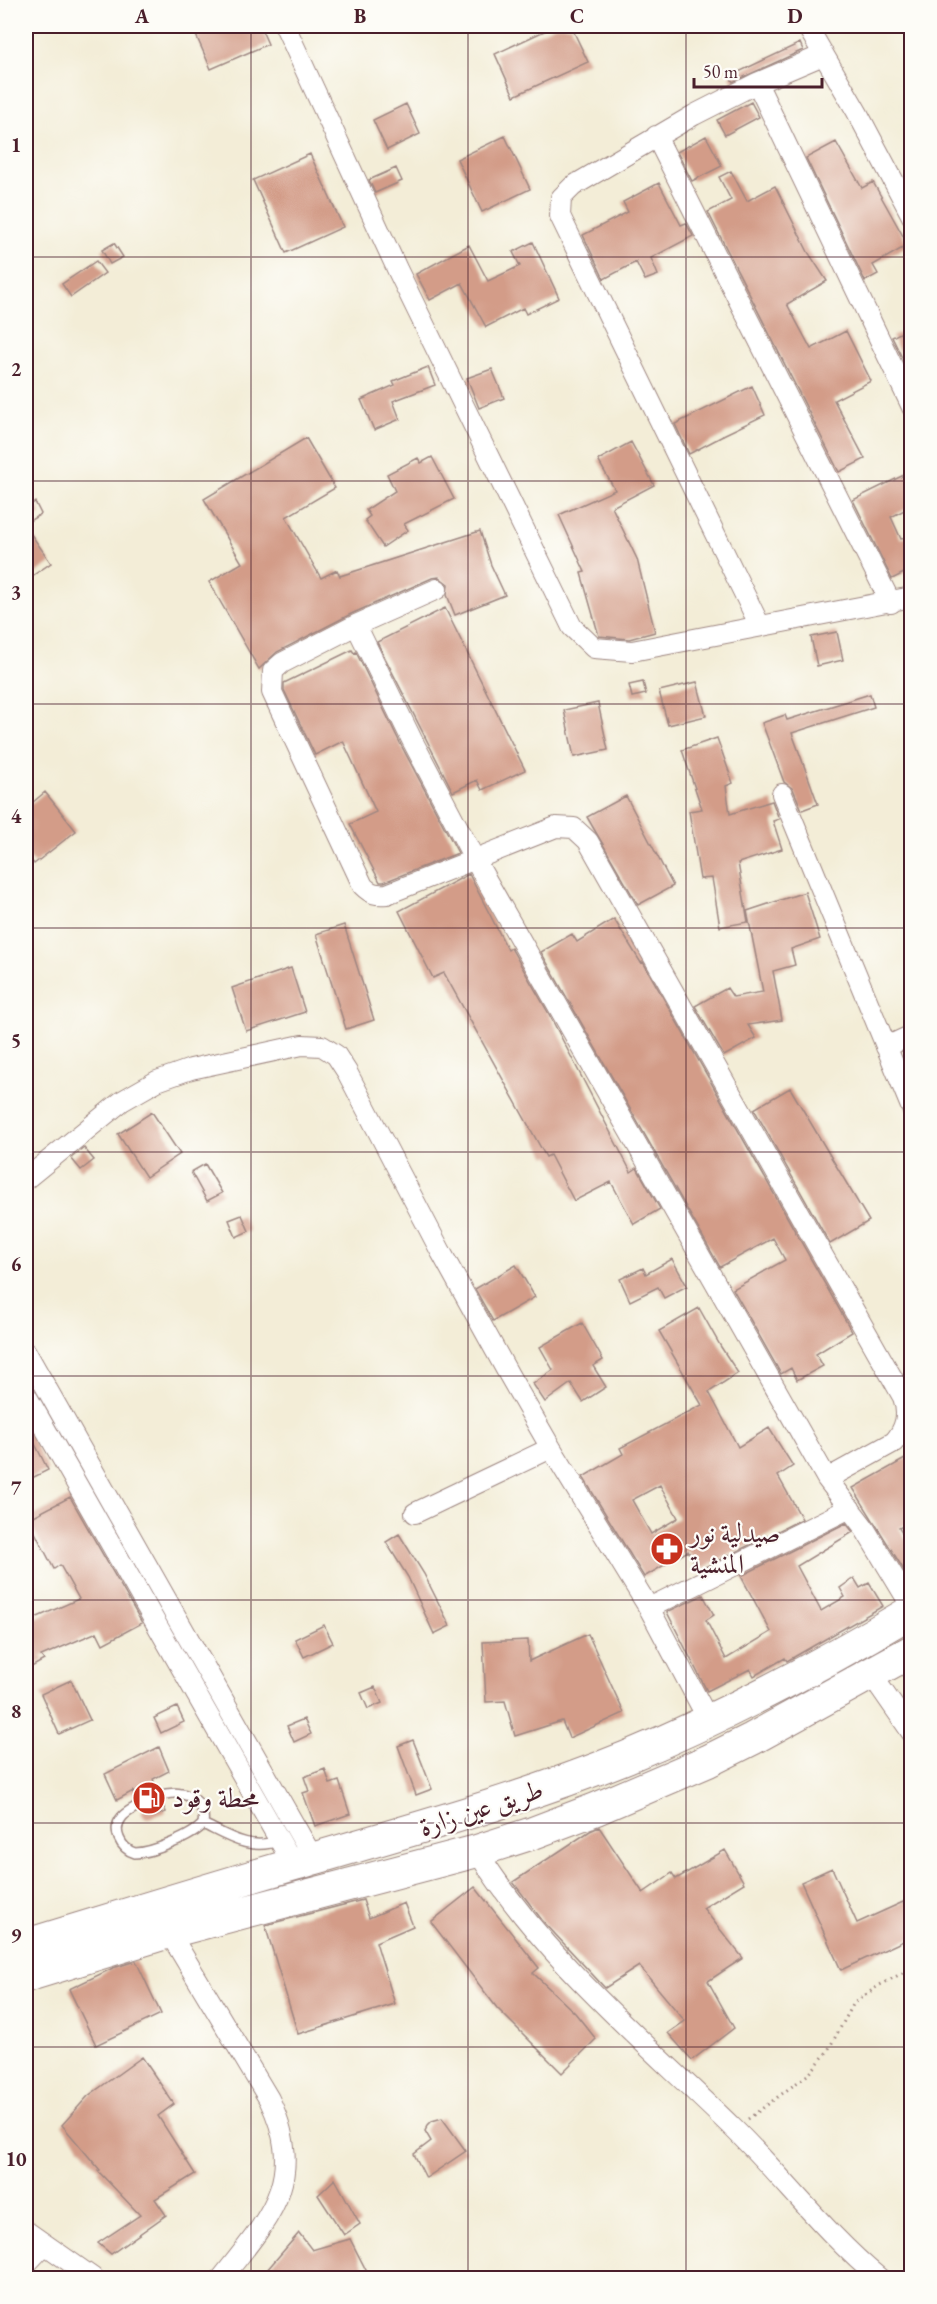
<svg xmlns="http://www.w3.org/2000/svg" width="937" height="2304" viewBox="0 0 937 2304" font-family="'EB Garamond',Amiri,serif">
<rect width="100%" height="100%" fill="#fdfcf7"/>
<filter id="ink" filterUnits="userSpaceOnUse"><feTurbulence type="fractalNoise" baseFrequency=".0167" numOctaves="2"/><feDisplacementMap in="SourceGraphic" scale="12" xChannelSelector="R" yChannelSelector="G"/><feConvolveMatrix kernelMatrix="1 2 1 2 8 2 1 2 1" color-interpolation-filters="sRGB"/></filter>
<filter id="wash" filterUnits="userSpaceOnUse"><feTurbulence type="fractalNoise" baseFrequency=".008" numOctaves="4" result="noise"/><feDisplacementMap in="SourceGraphic" scale="24" xChannelSelector="R" yChannelSelector="G"/><feGaussianBlur stdDeviation="1.35" result="paint"/><feColorMatrix in="noise" values="0 0 0 0 0 0 0 0 0 0 0 0 0 0 0 0 0 1.4 0 .05"/><feComposite in="paint" operator="in"/></filter>
<g filter="url(#wash)">
<rect width="100%" height="100%" fill="#f3edd7"/>
<g id="blocks">
<path fill="#d39c88" fill-rule="evenodd" d="M192 26H260L268 44 211 69Z
M555 26H571L588 62 514 96 495 54Z
M800 43 803 50 733 82 730 76Z
M751 102 759 117 725 135 717 120Z
M406 104 420 134 387 150 373 120Z
M505 136 530 189 482 212 457 159Z
M706 136 722 166 692 181 677 152Z
M836 142 862 188 873 182 908 245 873 265 878 274 865 281 806 158Z
M310 154 343 227 286 253 253 180Z
M396 168 402 181 375 193 369 180Z
M731 171 747 201 775 186 808 252 827 281 787 304 811 349 846 331 871 381 834 400 865 459 839 472 708 212 731 200 719 177Z
M659 183 681 225 686 223 693 236 651 258 658 275 645 280 636 262 604 279 583 235 628 212 623 202Z
M533 242 559 298 526 314 523 308 486 327 462 283 430 300 416 274 469 245 488 281 520 266 513 252Z
M114 243 123 257 110 264 102 250Z
M96 261 105 273 71 297 62 284Z
M912 327V378L892 337Z
M428 367 435 385 393 401 400 419 374 430 361 400 395 385 393 381Z
M492 369 504 398 479 408 467 378Z
M752 386 765 415 723 435V436L689 454 675 424Z
M306 438 335 488 286 517 321 578 337 570 340 576 480 531 491 565 505 595 455 615 447 595 448 584 439 577 432 578 351 614 277 652 259 669 209 582 242 563 204 499Z
M631 442 654 485 612 507 637 559 655 632 629 639 599 636 581 573 585 572 559 515 615 490 598 460Z
M432 457 454 499 404 524 408 530 383 547 365 520 370 516 366 510 395 491 387 474 418 458 421 463Z
M912 471V506L891 517 901 539 912 535V569L892 579 853 500Z
M35 502 41 514 26 523V508Z
M26 527 51 563 26 580Z
M445 608 525 770 482 790 477 780 453 792 377 642Z
M837 632 843 660 817 666 811 637Z
M352 650 354 653 356 652 401 745 458 853 384 882H380L350 824 376 812 343 741 315 755 284 690V683Z
M643 682 646 694 632 697 629 685Z
M697 682 706 716 668 725 659 691Z
M870 694 874 707 792 733 818 804 802 810 793 789 784 782 762 723 785 715 787 720Z
M598 703 608 750 574 757 564 710Z
M717 738 733 783 726 786 730 814 772 801 779 819 773 821 782 849 738 863 748 922 720 927 712 878 700 879 689 811 702 809 682 750Z
M45 792 76 831 34 864 26 854V808Z
M626 796 673 886 638 905 587 817Z
M469 874 508 950 511 948 549 1014 631 1172 637 1168 660 1209 634 1224 611 1182 574 1201 550 1155 546 1157 444 973 433 978 399 911Z
M805 892 820 939 791 949 795 965 773 971 782 1020 748 1025 756 1038 724 1056 695 1006 727 988 733 997 763 992 747 911Z
M614 919 641 963 643 962 852 1332 816 1354 823 1366 797 1380 791 1368 781 1374 733 1289 785 1260 773 1238 720 1267 541 952 572 934 577 942Z
M344 925 374 1020 346 1029 316 934Z
M291 968 305 1012 246 1031 232 988Z
M790 1088 869 1221 830 1244 754 1109Z
M152 1112 180 1154 146 1177 118 1134Z
M84 1148 94 1160 81 1170 71 1158Z
M205 1164 222 1193 207 1201 191 1172Z
M242 1215 249 1231 236 1237 229 1220Z
M672 1259 687 1286 664 1298 658 1287 630 1301 620 1279 643 1268 646 1274Z
M516 1265 535 1297 493 1321 475 1289Z
M699 1308 721 1347 738 1373 709 1392 738 1447 769 1428 793 1466 778 1476 802 1519 699 1570 688 1551 644 1577 583 1477 623 1454 620 1448 702 1405 659 1331ZM660 1485 678 1518 651 1534 632 1500Z
M582 1323 603 1360 593 1366 606 1387 583 1402 571 1383 545 1402 533 1384 553 1370 540 1347Z
M26 1426 48 1470 26 1481Z
M912 1455V1521L899 1528 912 1549V1583L853 1488Z
M70 1497 142 1623 103 1644 97 1632 41 1656 44 1660 26 1670V1622L79 1599 60 1565 54 1569 28 1519Z
M846 1523 853 1532 797 1566 821 1611 845 1597 840 1588 854 1578 860 1588 869 1583 883 1606 787 1661 785 1658 754 1676 750 1669 707 1691 667 1612 703 1595 714 1615 706 1620 726 1659 771 1632 741 1576Z
M399 1534 424 1574 450 1626 434 1634 408 1577 386 1542Z
M324 1625 333 1643 304 1657 295 1639Z
M588 1634 624 1713 569 1738 562 1721 515 1736 505 1701 486 1702 483 1642 528 1640 529 1661Z
M71 1680 90 1720 59 1734 41 1694Z
M375 1687 382 1703 368 1709 361 1693Z
M177 1707 184 1722 161 1733 154 1718Z
M304 1719 311 1734 294 1742 287 1726Z
M413 1740 432 1789 416 1795 398 1746Z
M159 1747 169 1771 153 1779 157 1790 152 1797 157 1802H162L166 1812 148 1818 144 1817 141 1812 145 1808 144 1801 136 1799 133 1791 117 1800 105 1774Z
M325 1769 330 1784 339 1781 350 1814 315 1826 303 1793 309 1791 304 1777Z
M599 1827 643 1893 672 1873 676 1879 725 1850 744 1883 703 1908 743 1958 708 1981 734 2028 692 2060 668 2033 685 2021 639 1966 605 1988 542 1920 513 1882 590 1831Z
M832 1868 857 1923 912 1898V1937L841 1970 801 1882Z
M475 1887 539 1968 533 1973 575 2013 596 2039 562 2073 497 2008 431 1922Z
M363 1900 369 1918 404 1903 413 1926 376 1942 395 2004 298 2034 265 1925Z
M136 1961 161 2014 96 2045 69 1989 113 1968Z
M142 2057 174 2104 158 2116 195 2174 155 2199 166 2215 111 2254 98 2243 140 2215 98 2171 100 2170 62 2125 88 2096Z
M442 2118 466 2151 426 2178 414 2154 431 2141 425 2131 428 2125 432 2121Z
M335 2179 360 2224 344 2235 318 2195Z
M299 2233 312 2250 350 2239 370 2278H260Z"/>
</g>
</g>
<g filter="url(#ink)">
<use href="#blocks" fill-opacity="0" stroke="#9e8681" stroke-width="1.5"/>
<g fill="none" stroke-linecap="round" stroke-linejoin="round">
<g stroke="#9e8681" stroke-width="12">
<path id="lane" d="M139 1805C133 1809 126 1812 122 1817 111 1830 121 1849 135 1853 151 1853 192 1837 203 1824 207 1798 181 1788 159 1796
M203 1824C228 1836 251 1852 280 1840"/>
</g>
<g stroke="#9e8681" stroke-width="22">
<path id="street" d="M285 26 398 271 572 627 594 648 632 651 912 597
M807 26 857 112 912 216
M757 83 912 407
M656 136 891 603
M437 589 356 625 282 663 273 671 272 692 363 886C371 894 376 895 387 894L556 827 574 828 588 841 903 1397C909 1414 906 1428 894 1442L827 1479
M356 625 412 740 475 860 827 1479 863 1526 912 1607
M760 626 560 216 561 198 573 186 694 115 757 83 823 55
M782 794 912 1109
M886 1047 912 1035
M26 1179 122 1101 157 1081 191 1069 302 1045 322 1046 336 1055 347 1072 441 1252 509 1375 551 1448 649 1608 709 1721
M26 1352 313 1858
M26 1395 293 1864
M415 1513 551 1448
M649 1608 850 1508
M871 1674 912 1733
M477 1851C544 1959 643 2040 733 2128 783 2177 826 2234 879 2278
M169 1932 269 2099C308 2179 269 2218 222 2278
M26 2231 93 2278
M26 2264 44 2245"/>
</g>
<g stroke="#9e8681" stroke-width="34">
<path id="primary" d="M26 1945C115 1918 205 1890 295 1864 407 1831 519 1801 627 1757 726 1716 820 1666 912 1611
M26 1976 169 1932 477 1851 533 1833 596 1809 708 1761 752 1739 912 1651"/>
</g>
<path stroke="#9e8681" stroke-width="3" stroke-dasharray="1.5 4.5" stroke-linecap="butt" d="M748 2119 810 2073 827 2052 854 2003 878 1986 912 1968"/>
<use href="#lane" stroke="#fff" stroke-width="9"/>
<use href="#street" stroke="#fff" stroke-width="20"/>
<use href="#primary" stroke="#fff" stroke-width="32"/>
</g>
</g>
<path fill="none" stroke="#4a1f2b" stroke-width="1.5" stroke-opacity="0.55" d="M251 26V2278M468 26V2278M686 26V2278M26 257H912M26 481H912M26 704H912M26 928H912M26 1152H912M26 1376H912M26 1600H912M26 1823H912M26 2047H912"/>
<defs>
<g id="pharmacy-disc" transform="scale(1.725)"><circle r="9.5" fill="#c8321e" stroke="#fdfcf7"/><path d="M-2-6h4v4h4v4h-4v4h-4v-4h-4v-4h4Z" fill="#fff"/></g>
<g id="fuel-disc" transform="scale(1.725)"><circle r="9.5" fill="#c8321e" stroke="#fdfcf7"/><path d="M-5.5-6h7V0h2V4h1.3V-2.5L3-4.5l.8-.8L6-3V5H2.5V1h-1V6h-7ZM-4.2-4.7v3.2H.2V-4.7Z" fill="#fff"/></g>
</defs>
<g fill-rule="evenodd">
<use href="#pharmacy-disc" x="667" y="1549"/>
<use href="#fuel-disc" x="149" y="1798"/>
</g>
<g text-anchor="middle" stroke-width="4.5" stroke-linejoin="round" paint-order="stroke">
<g font-size="27" fill="#4a1f2b" stroke="#fdfcf7" text-anchor="start">
<text x="690" y="1542">صيدلية نور<tspan x="690" dy="31">المنشية</tspan></text>
<text x="172" y="1807">محطة وقود</text>
</g>
<g font-size="27" fill="#4a1f2b" stroke="#fdfcf7">
<text transform="translate(481 1808) rotate(-18)" y="9">طريق عين زارة</text>
</g>
</g>
<rect width="937" height="2304" fill="none" stroke="#fdfcf7" stroke-width="66"/>
<path d="M694 78v9h128v-9" fill="none" stroke="#4a1f2b" stroke-width="3"/>
<text x="703" y="78" font-size="18" fill="#4a1f2b" stroke="#fdfcf7" stroke-width="4.5" paint-order="stroke">50 m</text>
<rect x="33" y="33" width="871" height="2238" fill="none" stroke="#4a1f2b" stroke-width="2"/>
<g font-size="20" text-anchor="middle" font-weight="bold" fill="#4a1f2b">
<text x="142" y="23">A</text>
<text x="360" y="23">B</text>
<text x="577" y="23">C</text>
<text x="795" y="23">D</text>
<text x="16" y="152">1</text>
<text x="16" y="376">2</text>
<text x="16" y="599">3</text>
<text x="16" y="823">4</text>
<text x="16" y="1047">5</text>
<text x="16" y="1271">6</text>
<text x="16" y="1495">7</text>
<text x="16" y="1718">8</text>
<text x="16" y="1942">9</text>
<text x="16" y="2166">10</text>
</g>
</svg>
